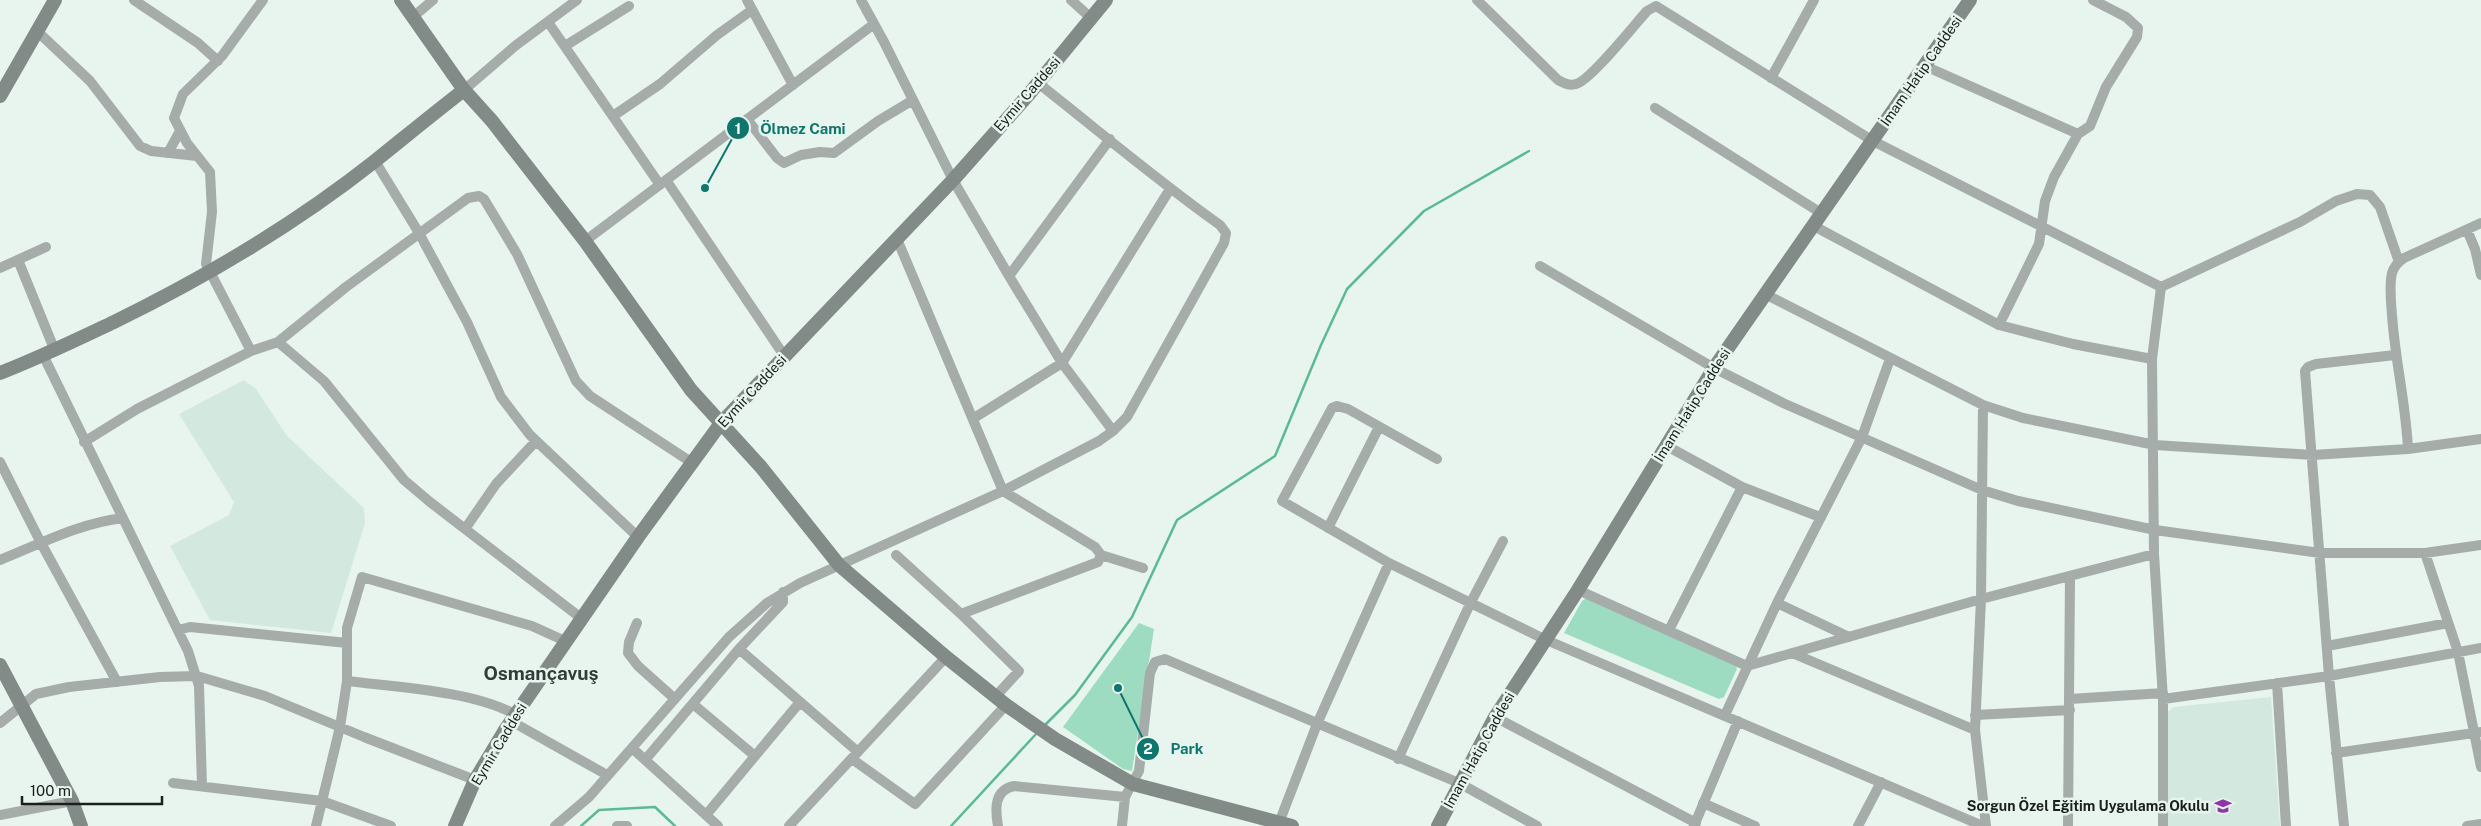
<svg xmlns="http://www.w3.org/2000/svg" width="2481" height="826" viewBox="0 0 2481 826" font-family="'Public Sans',sans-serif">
<rect width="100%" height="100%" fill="#e7f5ee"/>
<path fill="#d3e9df" d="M244 380 256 389 287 436 364 508 365 523 331 633 210 620 170 546 229 515 234 502 179 414Z
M2271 697 2280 826H2167V712L2174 707Z"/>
<path fill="#9edcc1" d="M1586 598 1736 666 1737 669 1724 697 1719 699 1564 633 1582 601Z
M1139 623 1154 629 1132 771 1123 769 1063 727Z"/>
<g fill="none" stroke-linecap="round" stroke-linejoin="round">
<path stroke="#5cb996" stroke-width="2.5" d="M1044 726 1075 695 1132 617 1177 520 1275 456 1321 345 1347 289 1424 211 1529 151
M581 826 599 810 655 807 675 826
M951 826 1037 733"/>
<path stroke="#a6aca9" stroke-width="10" d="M134 0 198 43 218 61
M747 0 793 85
M861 0 884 42 953 180 1009 276 1062 363 1113 431
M1071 0 1091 18
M1477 0 1558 80C1564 83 1569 86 1576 84 1590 81 1635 24 1647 11L1656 6 1873 141 2161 287
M413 17 433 0
M548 22 660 185
M38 32 90 81 140 146 151 151 197 156
M565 46 629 6
M1925 66 2078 134
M1771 78 1814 0
M464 90 515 46 577 0
M1655 108 1821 213
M613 116 660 84 717 35 752 10
M747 119 777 158 784 163 801 155 820 152 834 153 878 121 913 100
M168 153 180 131
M375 161 419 233 467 322 501 397 530 435 638 537
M666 180 785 357
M1812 225 1999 325 2073 344 2152 359
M2467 230 2475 249 2481 275
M897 239 1003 491 1095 547 1101 555 1098 562 961 614
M585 241 874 24
M18 260 55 351
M1540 266 1714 368 1783 403 1982 490 2018 501 2155 530 2320 553H2425L2481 545
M0 268 46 247
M1009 276 1110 139
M2161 287 2152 359 2154 554 2163 699V826
M2161 287 2300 222 2336 201 2357 194 2370 195 2380 207 2399 262
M1765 294 1983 405 2023 418 2155 445 2313 455 2408 449 2481 439
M1999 325 2039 244 2045 201 2054 177 2078 134 2090 126 2106 87 2137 37 2138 28 2126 17 2093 0
M278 342 324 381 404 480 430 502 581 618
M251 351 206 264 212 212 210 172 187 143 174 118 183 94 222 56 263 0
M44 357 188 651 199 686 202 786
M974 418 1062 363 1170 189
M84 442 137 409 251 351 278 342 346 287 468 198 479 196 484 199 517 254 576 381 590 396 691 462
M1665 445 1742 487 1820 517
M2408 449C2406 404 2395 360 2392 315 2391 302 2389 286 2392 273 2394 266 2398 262 2404 258L2481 223
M1437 459 1348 409 1337 406 1332 408 1282 501 1389 563 1544 639 1983 826
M0 462 41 543 117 682
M1328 528 1379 427
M465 529 496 484 536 441
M2425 553 2458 652 2481 767
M896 555 961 614 1019 671 995 697
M1101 555 1143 568
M0 560C40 544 80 523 123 518
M1578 590 1747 666 1981 599 2154 554
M1777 603 1849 637
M637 623 629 642 628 653 638 666 675 699
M178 630 190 627 347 643
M1669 630 1742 487
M2327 646 2448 623
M739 649 858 752
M1792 653 1975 730 1986 826
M347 681C395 687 475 691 516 715
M2277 683 2286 826
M2070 699 2163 693
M2163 699 2329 676 2481 648
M693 704 755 756
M1725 715 1777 603 1862 437 1890 359
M1975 715 2070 710
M1495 717 1696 823
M511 721 607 775
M0 723 36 694 69 687 160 677 197 676 265 696 364 737 475 780
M1975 730 1981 599 1983 405
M632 748 718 826
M2336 753 2481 732
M852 759 915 804 1006 705
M1398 759 1470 604 1503 541
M645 760 739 649 783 602V592
M173 783 322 801 391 826
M1703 803 1755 826
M0 815 72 801
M706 815 800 702
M1279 823 1317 724 1389 563
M316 826 340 727 347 681V628L362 577 532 626 565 641
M555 826 589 797 729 637 767 603 800 583 1003 491 1099 441 1113 431 1127 417 1224 243 1226 233 1220 225C1158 181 1099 131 1038 83
M617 826H627
M789 826 946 657
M998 826C995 809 994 790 1014 786L1125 797
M1122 826 1125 797 1139 771 1150 673 1155 662 1165 659 1459 783 1537 826
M1694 826 1738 721
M1858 826 1881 782
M2068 826 2070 576
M2344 826 2329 676 2305 371 2308 367 2316 364 2395 355
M2467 826 2481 824"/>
<path stroke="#828b87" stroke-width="14" d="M401 0 464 90 492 121 585 241 691 390 761 467 839 565 946 657 1006 705 1055 739 1133 784 1292 826
M0 96 55 0
M0 373C39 358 76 340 114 322 206 277 294 225 375 161 405 137 434 113 464 90
M0 665 72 801 81 826
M455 826 475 780 505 730 638 537 721 423 953 180 1029 94 1106 0
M1438 826 1495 717 1578 590 1714 368 1970 0"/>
</g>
<defs>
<g id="school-bare" transform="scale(1.35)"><path d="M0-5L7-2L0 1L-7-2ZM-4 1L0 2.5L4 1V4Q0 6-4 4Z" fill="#8b39a7" stroke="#e7f5ee" stroke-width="2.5" paint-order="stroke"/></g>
</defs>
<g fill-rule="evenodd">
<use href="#school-bare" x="2223" y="806"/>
</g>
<g text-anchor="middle" stroke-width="5" stroke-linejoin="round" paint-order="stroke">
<g font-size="14" fill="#1b201e" stroke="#e7f5ee">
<text transform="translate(1921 71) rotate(-55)" y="5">İmam Hatip Caddesi</text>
<text transform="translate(1027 94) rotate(-49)" y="5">Eymir Caddesi</text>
<text transform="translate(752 391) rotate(-47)" y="5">Eymir Caddesi</text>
<text transform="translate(1692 405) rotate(-58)" y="5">İmam Hatip Caddesi</text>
<text transform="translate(499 744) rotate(-59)" y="5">Eymir Caddesi</text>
<text transform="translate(1479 750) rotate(-61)" y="5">İmam Hatip Caddesi</text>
</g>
<g font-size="14" font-weight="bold" fill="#1b201e" stroke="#e7f5ee" text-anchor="end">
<text x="2209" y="811">Sorgun Özel Eğitim Uygulama Okulu</text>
</g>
<g font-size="19" font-weight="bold" fill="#323d38" stroke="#e7f5ee">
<text x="541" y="680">Osmançavuş</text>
</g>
</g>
<path fill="none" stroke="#0f766e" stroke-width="2" d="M705 188L738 128M1118 688L1148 749"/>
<g fill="#0f766e" stroke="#e7f5ee" stroke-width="2">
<circle cx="705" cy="188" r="5"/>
<circle cx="1118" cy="688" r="5"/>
<circle cx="738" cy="128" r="12"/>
<circle cx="1148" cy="749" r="12"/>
</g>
<g font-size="15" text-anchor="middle" font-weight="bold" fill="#fff">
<text x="738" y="134">1</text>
<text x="1148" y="754">2</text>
</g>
<g font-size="15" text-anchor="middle" font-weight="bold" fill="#0f766e" stroke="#e7f5ee" stroke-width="5" stroke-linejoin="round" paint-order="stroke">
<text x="803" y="134">Ölmez Cami</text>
<text x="1187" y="754">Park</text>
</g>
<path d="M22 796v8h140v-8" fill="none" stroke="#1b201e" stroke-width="2.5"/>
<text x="30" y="796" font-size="15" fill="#1b201e" stroke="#e7f5ee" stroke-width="4" paint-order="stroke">100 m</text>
</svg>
